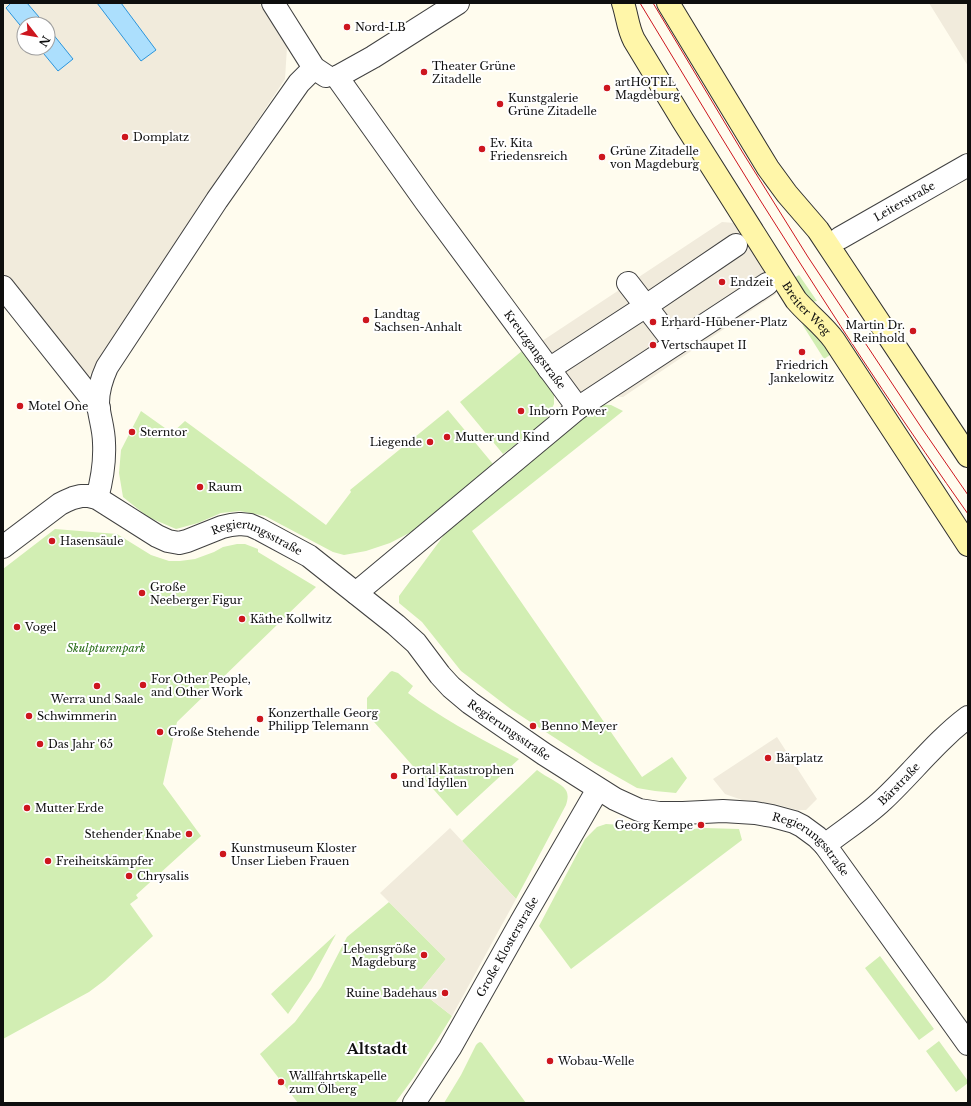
<svg xmlns="http://www.w3.org/2000/svg" width="971" height="1106" viewBox="0 0 971 1106" font-family="'Libre Baskerville',serif">
<rect width="100%" height="100%" fill="#fffcee"/>
<path fill="#d2eeb3" d="M799 275 817 301 807 303 791 280Z
M802 324 818 336 830 355 824 359Z
M528 346 554 389V404L547 418 536 429 503 454 460 402Z
M597 404 611 405 623 411 472 531 642 777 672 757 687 778 676 793 655 791 637 788 595 764 512 710 461 671 422 622 399 603V596L447 531Z
M448 410 493 464 415 530 390 543 366 551 344 555 333 552 265 516 240 511 221 513 198 523 176 529 148 517 123 497 119 473 121 450 141 411 172 433 185 421 326 525 351 492 350 490Z
M55 529 117 534 151 555 169 561H180L195 559 214 552 223 547 237 544H245L258 549V552L316 587 177 722 163 784 201 836 136 895 138 898 130 904 153 936 105 980 89 992 3 1039V569Z
M392 671 398 673 413 686 408 693C442 719 481 739 519 759L457 816 367 714V698L390 672Z
M537 770C542 774 548 777 553 780 564 787 571 790 566 805L516 899 462 841Z
M606 824 621 825 645 831H670L704 828 739 829 742 840 571 969 539 926 585 839 597 827Z
M389 902 446 959 420 991 452 1016 414 1077 395 1103H298L260 1054 295 1022 321 987 347 937Z
M336 934 311 980 288 1014 271 994Z
M880 956 934 1029 919 1040 865 968Z
M939 1041 968 1081V1083L956 1092 926 1051Z
M480 1042 482 1043 526 1103H444L461 1075 476 1045 478 1043Z"/>
<path fill="#f1ebdc" fill-rule="evenodd" d="M3 3H259L287 47 285 79 87 379 3 273ZM24 24H48V48H24Z
M929 3H968V66Z
M722 222 747 224 780 275 776 294 623 397 596 396 578 408 533 347Z
M777 737 817 799 806 810H797L775 804 742 800 725 794 713 779Z
M450 828 516 899 452 1016 420 991 446 959 380 893Z"/>
<path fill="#acdffd" stroke="#2b95dc" d="M11 3H27L45 24H24V30L6 8Z
M97 3H121L156 50 141 61Z
M48 28 73 59 58 71 39 48H48Z"/>
<g fill="none" stroke-linecap="round" stroke-linejoin="round">
<g stroke="#414141" stroke-width="24">
<g id="street">
<path d="M273 3 314 68 326 76"/>
<path id="s1" d="M337 77 426 202 578 408"/>
<path d="M337 77 373 57 458 3"/>
<path id="s2" d="M840 238 968 165"/>
<path d="M628 283 675 344"/>
<path d="M3 287 99 408"/>
<path d="M549 369 646 306 736 245"/>
<path d="M97 498C102 480 105 462 104 443 104 429 99 416 98 403 98 390 102 378 107 367L217 200 299 83 314 68"/>
<path id="s3" d="M3 547 60 504 66 501 73 498 81 496H89L97 498 157 536 168 541 179 543 187 541 222 527 231 525 240 524 250 525 259 529 309 556 396 625 416 643 440 675 451 687 470 703 544 754 615 799 639 810 659 813H683L723 811 755 813 772 816 794 822 802 826 817 837 825 845 968 1044"/>
<path d="M356 593 578 408 767 284"/>
<path id="s4" d="M825 845C844 830 865 817 883 800 912 773 936 741 968 717"/>
<path id="s5" d="M414 1103 450 1048 521 922 598 789"/>
</g>
</g>
<g stroke="#303030" stroke-width="24">
<g id="secondary">
<path id="s6" d="M623 3C627 15 628 29 634 40L683 121 796 300C808 314 823 325 834 340L968 545"/>
<path d="M668 3 768 168 787 194 818 230 968 456"/>
</g>
</g>
<use href="#street" stroke="#fff" stroke-width="22"/>
<use href="#secondary" stroke="#fff6a9" stroke-width="22"/>
<path stroke="#cd161e" stroke-width="1" d="M640 3C693 90 745 178 800 263 854 348 910 432 968 514
M653 3 743 153 808 257 923 430 968 495"/>
</g>
<g fill="#cd161e" stroke="#fff" stroke-width="1.5">
<circle cx="347" cy="27" r="4"/>
<circle cx="424" cy="72" r="4"/>
<circle cx="607" cy="88" r="4"/>
<circle cx="500" cy="104" r="4"/>
<circle cx="125" cy="137" r="4"/>
<circle cx="482" cy="149" r="4"/>
<circle cx="602" cy="157" r="4"/>
<circle cx="722" cy="282" r="4"/>
<circle cx="366" cy="320" r="4"/>
<circle cx="653" cy="322" r="4"/>
<circle cx="913" cy="331" r="4"/>
<circle cx="653" cy="345" r="4"/>
<circle cx="802" cy="352" r="4"/>
<circle cx="20" cy="406" r="4"/>
<circle cx="521" cy="411" r="4"/>
<circle cx="132" cy="432" r="4"/>
<circle cx="447" cy="437" r="4"/>
<circle cx="430" cy="442" r="4"/>
<circle cx="200" cy="487" r="4"/>
<circle cx="52" cy="541" r="4"/>
<circle cx="142" cy="593" r="4"/>
<circle cx="242" cy="619" r="4"/>
<circle cx="17" cy="627" r="4"/>
<circle cx="143" cy="685" r="4"/>
<circle cx="97" cy="686" r="4"/>
<circle cx="29" cy="716" r="4"/>
<circle cx="260" cy="719" r="4"/>
<circle cx="533" cy="726" r="4"/>
<circle cx="160" cy="732" r="4"/>
<circle cx="40" cy="744" r="4"/>
<circle cx="768" cy="758" r="4"/>
<circle cx="394" cy="776" r="4"/>
<circle cx="27" cy="808" r="4"/>
<circle cx="701" cy="825" r="4"/>
<circle cx="189" cy="834" r="4"/>
<circle cx="223" cy="854" r="4"/>
<circle cx="48" cy="861" r="4"/>
<circle cx="129" cy="876" r="4"/>
<circle cx="424" cy="955" r="4"/>
<circle cx="445" cy="993" r="4"/>
<circle cx="550" cy="1061" r="4"/>
<circle cx="281" cy="1082" r="4"/>
</g>
<g text-anchor="middle" stroke-width="4" stroke-linejoin="round" paint-order="stroke">
<g font-size="11" fill="#0e0e0e" stroke="#fff" text-anchor="start">
<text x="355" y="31">Nord-LB</text>
<text x="432" y="70">Theater Grüne<tspan x="432" dy="13">Zitadelle</tspan></text>
<text x="615" y="86">artHOTEL<tspan x="615" dy="13">Magdeburg</tspan></text>
<text x="508" y="102">Kunstgalerie<tspan x="508" dy="13">Grüne Zitadelle</tspan></text>
<text x="133" y="141">Domplatz</text>
<text x="490" y="147">Ev. Kita<tspan x="490" dy="13">Friedensreich</tspan></text>
<text x="610" y="155">Grüne Zitadelle<tspan x="610" dy="13">von Magdeburg</tspan></text>
<text x="730" y="286">Endzeit</text>
<text x="374" y="318">Landtag<tspan x="374" dy="13">Sachsen-Anhalt</tspan></text>
<text x="661" y="326">Erhard-Hübener-Platz</text>
<text x="905" y="329" text-anchor="end">Martin Dr.<tspan x="905" dy="13">Reinhold</tspan></text>
<text x="661" y="349">Vertschaupet II</text>
<text x="802" y="369" text-anchor="middle">Friedrich<tspan x="802" dy="13">Jankelowitz</tspan></text>
<text x="28" y="410">Motel One</text>
<text x="529" y="415">Inborn Power</text>
<text x="140" y="436">Sterntor</text>
<text x="455" y="441">Mutter und Kind</text>
<text x="422" y="446" text-anchor="end">Liegende</text>
<text x="208" y="491">Raum</text>
<text x="60" y="545">Hasensäule</text>
<text x="150" y="591">Große<tspan x="150" dy="13">Neeberger Figur</tspan></text>
<text x="250" y="623">Käthe Kollwitz</text>
<text x="25" y="631">Vogel</text>
<text x="151" y="683">For Other People,<tspan x="151" dy="13">and Other Work</tspan></text>
<text x="97" y="703" text-anchor="middle">Werra und Saale</text>
<text x="268" y="717">Konzerthalle Georg<tspan x="268" dy="13">Philipp Telemann</tspan></text>
<text x="37" y="720">Schwimmerin</text>
<text x="541" y="730">Benno Meyer</text>
<text x="168" y="736">Große Stehende</text>
<text x="48" y="748">Das Jahr '65</text>
<text x="776" y="762">Bärplatz</text>
<text x="402" y="774">Portal Katastrophen<tspan x="402" dy="13">und Idyllen</tspan></text>
<text x="35" y="812">Mutter Erde</text>
<text x="693" y="829" text-anchor="end">Georg Kempe</text>
<text x="181" y="838" text-anchor="end">Stehender Knabe</text>
<text x="231" y="852">Kunstmuseum Kloster<tspan x="231" dy="13">Unser Lieben Frauen</tspan></text>
<text x="56" y="865">Freiheitskämpfer</text>
<text x="137" y="880">Chrysalis</text>
<text x="416" y="953" text-anchor="end">Lebensgröße<tspan x="416" dy="13">Magdeburg</tspan></text>
<text x="437" y="997" text-anchor="end">Ruine Badehaus</text>
<text x="558" y="1065">Wobau-Welle</text>
<text x="289" y="1080">Wallfahrtskapelle<tspan x="289" dy="13">zum Ölberg</tspan></text>
</g>
<g font-size="11" fill="#0e0e0e" stroke="#fff">
<text dy="4" stroke="none"><textPath href="#s2" startOffset="74">Leiterstraße</textPath></text>
<text dy="4" stroke="none"><textPath href="#s6" startOffset="358">Breiter Weg</textPath></text>
<text dy="4" stroke="none"><textPath href="#s1" startOffset="337">Kreuzgangstraße</textPath></text>
<text dy="4" stroke="none"><textPath href="#s3" startOffset="288">Regierungsstraße</textPath></text>
<text dy="4" stroke="none"><textPath href="#s3" startOffset="612">Regierungsstraße</textPath></text>
<text dy="4" stroke="none"><textPath href="#s4" startOffset="96">Bärstraße</textPath></text>
<text dy="4" stroke="none"><textPath href="#s3" startOffset="948">Regierungsstraße</textPath></text>
<text dy="4" stroke="none"><textPath href="#s5" startOffset="182">Große Klosterstraße</textPath></text>
</g>
<g font-size="11" font-style="italic" fill="#286d16" stroke="#fff">
<text x="106" y="652">Skulpturenpark</text>
</g>
<g font-size="15" font-weight="bold" fill="#0e0e0e" stroke="#fff">
<text x="377" y="1054">Altstadt</text>
</g>
</g>
<rect width="971" height="1106" fill="none" stroke="#0e0e0e" stroke-width="8"/>
<g transform="translate(36 36) rotate(121)"><circle r="19" fill="#ffffff" stroke="#9f9f9f"/>
<path d="M0-3L7 15L0 10L-7 15Z" fill="#cd161e"/>
<text y="-6" font-size="11" font-weight="bold" text-anchor="middle" fill="#0e0e0e">N</text>
</g>
</svg>
